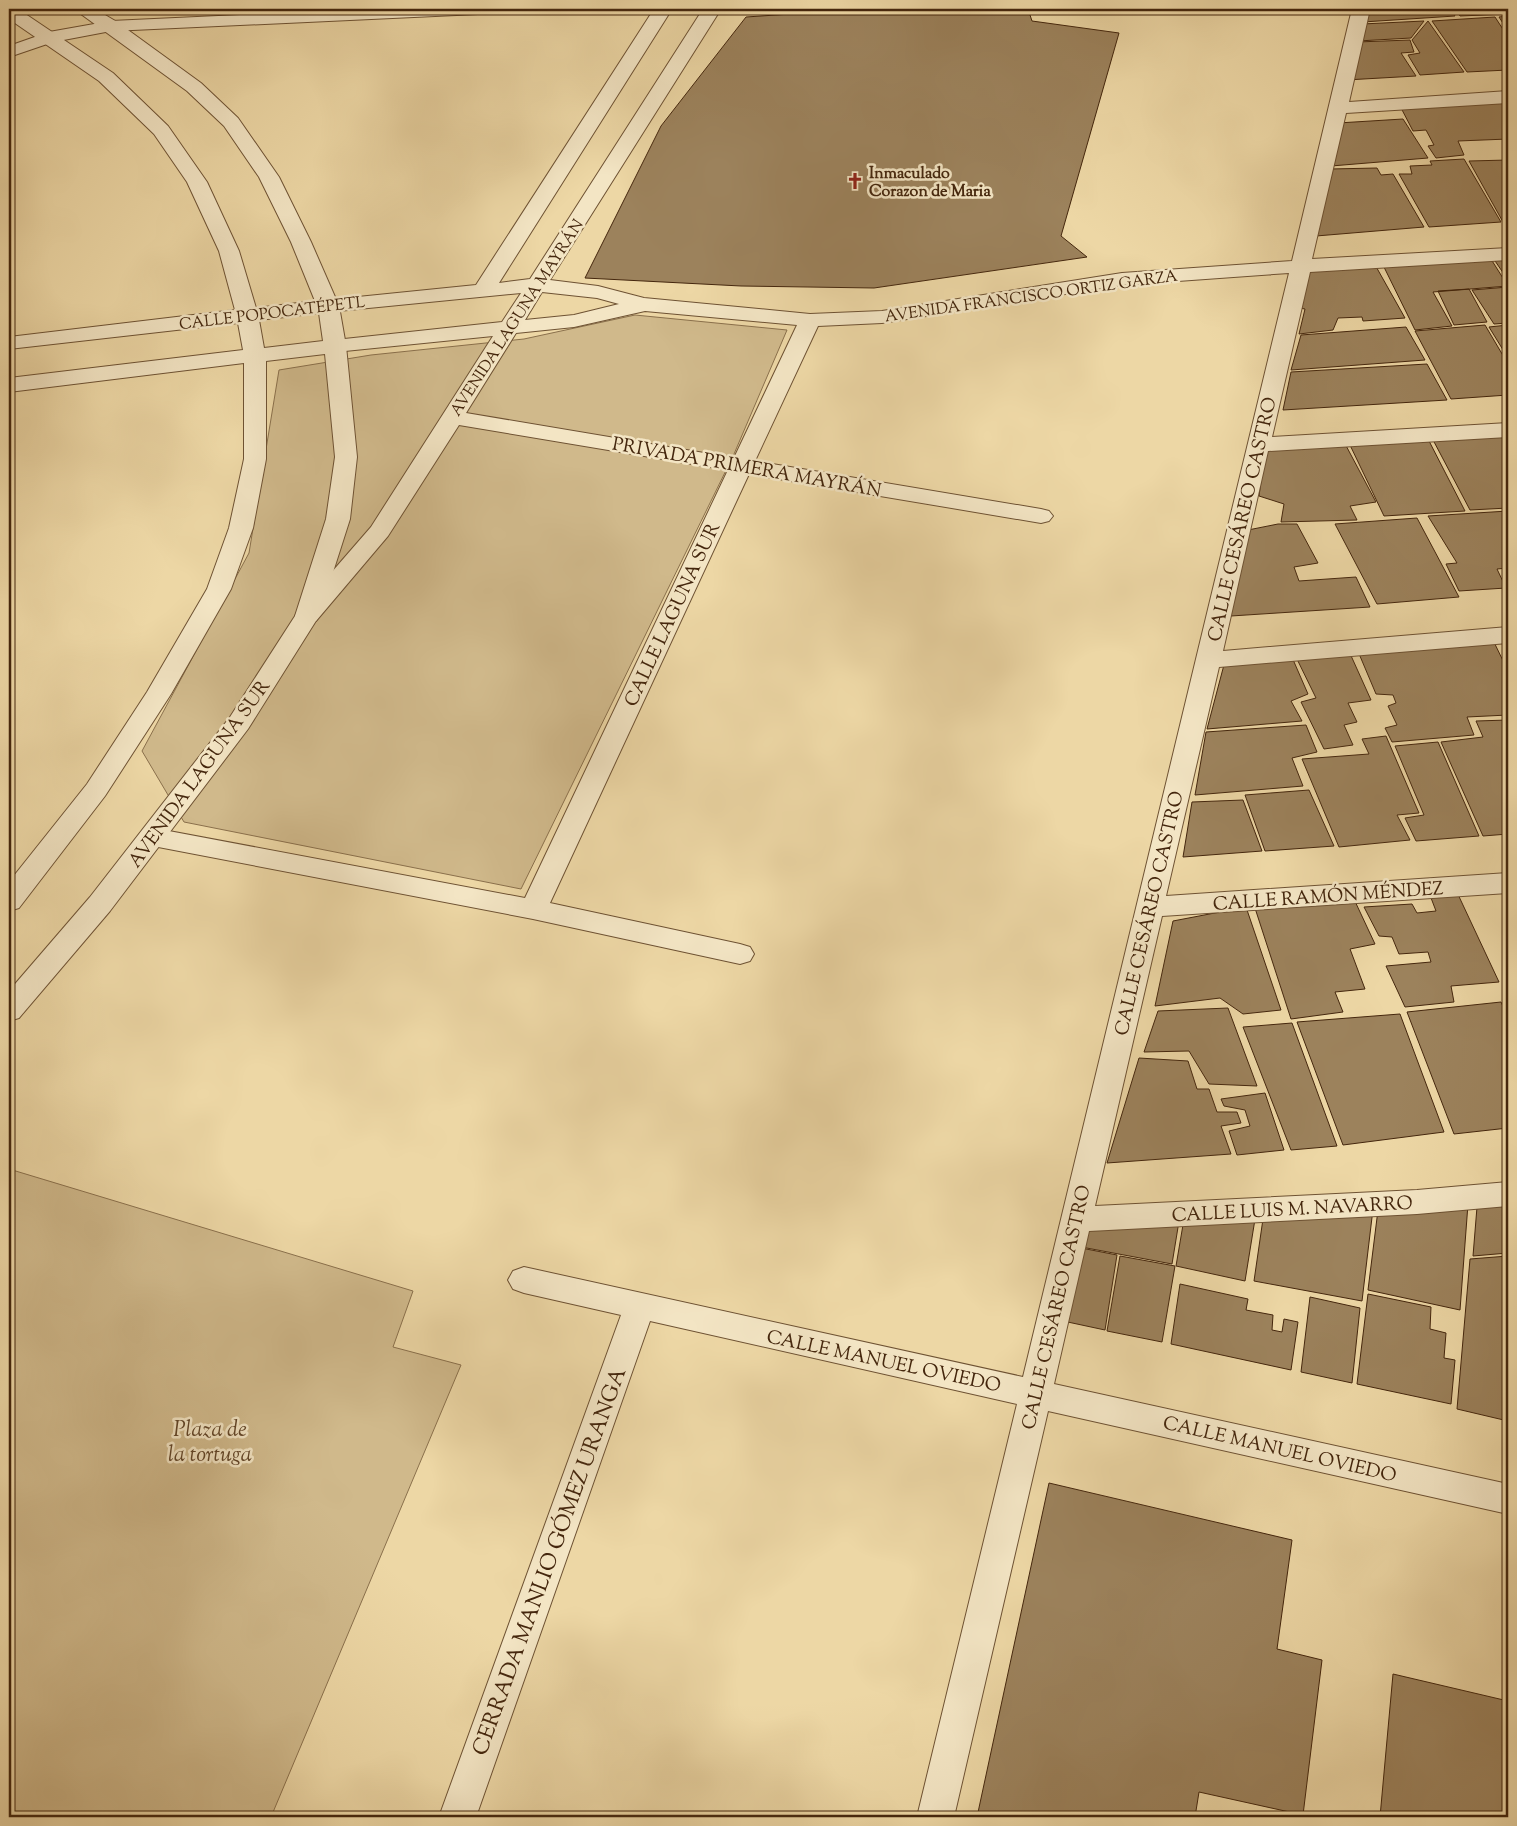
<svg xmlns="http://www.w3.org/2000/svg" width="1517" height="1826" viewBox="0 0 1517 1826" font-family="'Sorts Mill Goudy',serif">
<rect width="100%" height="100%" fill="#edd7a5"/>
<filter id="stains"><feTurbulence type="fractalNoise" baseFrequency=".004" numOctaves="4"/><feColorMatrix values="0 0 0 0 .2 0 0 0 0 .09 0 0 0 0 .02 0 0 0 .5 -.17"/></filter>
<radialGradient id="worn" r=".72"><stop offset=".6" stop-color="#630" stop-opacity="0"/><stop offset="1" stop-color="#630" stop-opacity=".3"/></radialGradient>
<path fill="#d0b98b" stroke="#8a704c" d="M635 315 787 330 734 454 521 889 184 822 142 751 249 553 279 370 371 355 524 339Z
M9 1169 413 1291 393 1347 461 1365 271 1817H9Z"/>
<path fill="#9c825c" stroke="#44260d" d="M865 9H1028L1032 21 1119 33 1061 236 1087 257 874 288 741 286 585 278 661 126 746 17Z
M1367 9H1451L1455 16 1363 22Z
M1455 9H1508V14L1460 16Z
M1508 16V31L1499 17Z
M1495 17 1508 37V70L1467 72 1432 21Z
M1424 21 1411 38 1358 41 1362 24Z
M1428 21 1464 72 1420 75 1408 55 1420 53 1412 40Z
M1410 40 1414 52 1401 53 1416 76 1346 80 1357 42Z
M1506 100 1508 103V139L1458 141 1464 155 1436 158 1428 146 1434 145 1426 130 1413 131 1399 104Z
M1403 119 1428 158 1331 166 1338 123Z
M1464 159 1501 222 1429 227 1399 174H1412L1410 166 1432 165 1430 161Z
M1508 160V222H1503L1469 161Z
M1377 168 1381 175 1393 174 1424 227 1316 236 1330 169Z
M1508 254V280L1491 255Z
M1489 256 1508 286 1433 292 1452 326 1415 330 1381 261Z
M1374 263 1405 318 1363 321 1362 317 1338 318 1333 330 1299 334 1305 309 1294 307 1301 267Z
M1508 287V323L1494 324 1472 290Z
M1469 289 1487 322 1454 325 1438 291Z
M1485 325 1508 364V395L1451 399 1415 331Z
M1508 325V358L1489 327Z
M1406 327 1425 360 1291 370 1301 335Z
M1427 364 1447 400 1283 410 1291 372Z
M1506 433 1508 438V508L1470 510 1432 438Z
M1428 439 1465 511 1384 516 1349 443Z
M1343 440 1376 502 1350 506 1357 520 1281 522 1284 504 1259 496 1266 445Z
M1508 511V568L1497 569 1506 588 1459 591 1446 564 1457 563 1428 516Z
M1417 518 1459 597 1377 604 1335 524Z
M1278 524H1297L1318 563 1294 567 1299 581 1356 577 1370 607 1231 616 1243 531Z
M1491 636 1508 671V715L1467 717 1474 735 1392 742 1385 728 1397 725 1388 706 1396 703 1393 695 1376 694 1357 649Z
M1348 649 1371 700 1348 703 1357 722 1344 725 1353 745 1324 749 1301 702 1316 698 1295 655Z
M1291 655 1308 694 1291 701 1302 721 1207 729 1225 661Z
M1508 720V834L1483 836 1441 742 1483 737 1476 721Z
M1306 725 1317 752 1292 758 1303 786 1195 795 1206 732Z
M1386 736 1419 813 1397 815 1410 840 1339 847 1302 759 1369 754 1362 739Z
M1438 742 1479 836 1416 841 1405 818 1424 815 1395 746Z
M1309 790 1334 846 1265 851 1245 795Z
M1243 800 1262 851 1183 857 1192 802Z
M1455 888 1499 982 1451 986 1454 1002 1405 1007 1386 966 1431 962 1428 952 1399 954 1392 937 1379 936 1364 907 1412 904 1417 913 1436 911 1428 890Z
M1353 897 1375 944 1350 949 1365 989 1335 992 1343 1012 1291 1019 1254 905Z
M1246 907 1281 1010 1243 1014 1220 998 1155 1006 1173 921Z
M1501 1002 1508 1018V1128L1454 1134 1407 1012Z
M1228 1008 1257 1086 1209 1084 1189 1051 1144 1052 1158 1011Z
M1400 1014 1444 1132 1343 1145 1297 1022Z
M1292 1023 1337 1146 1291 1150 1243 1027Z
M1139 1058 1188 1061 1197 1089H1209L1217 1112H1237L1241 1123 1221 1126 1231 1154 1107 1163Z
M1265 1093 1284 1150 1237 1155 1229 1131 1250 1126 1245 1110 1224 1106 1221 1099Z
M1508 1203V1253L1473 1256 1477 1207Z
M1468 1204 1460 1310 1368 1290 1378 1210Z
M1373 1209 1362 1301 1254 1281 1264 1212Z
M1185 1213H1256L1245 1281 1176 1266Z
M1180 1215 1172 1264 1076 1246 1091 1221Z
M1076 1247 1117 1255 1105 1330 1063 1321Z
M1120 1256 1175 1266 1162 1342 1107 1331Z
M1508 1256V1421L1457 1409 1470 1259Z
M1180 1284 1248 1299 1246 1310 1273 1315 1272 1330 1282 1332 1284 1319 1298 1322 1291 1370 1171 1344Z
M1368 1294 1431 1307 1430 1329 1446 1333 1444 1358 1455 1360 1451 1404 1357 1384Z
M1310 1297 1360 1308 1352 1383 1301 1372Z
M1049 1483 1292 1540 1277 1649 1322 1660 1303 1815 1199 1792 1195 1817H977Z
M1393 1674 1508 1701V1817H1380Z"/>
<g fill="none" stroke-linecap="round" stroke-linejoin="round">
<g stroke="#6e5233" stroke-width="2">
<path id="minor" d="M367 9H487L484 13 478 14 111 31 53 42 9 57V46L49 32 111 21Z
M654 9H672L499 283 530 279 703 9H721L550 280 598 286 644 298 810 314 882 311 1122 273 1292 261 1352 9H1370L1349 102 1508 91V103L1346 113 1312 259 1508 248V260L1310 272 1272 437 1508 423V437L1268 451 1223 651 1508 627V643L1219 667 1166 896 1508 873V893L1162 916 1095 1206 1417 1190 1508 1182V1206L1417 1214 1089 1231 1054 1384 1508 1484V1514L1048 1411 954 1817H917L1017 1404 650 1321 476 1817H439L621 1315 524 1293 513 1289 508 1280 513 1271 524 1267 1023 1377 1289 273 1122 285 882 323 818 326 755 461 1041 509 1049 511 1053 516 1049 521 1041 523 749 474 550 903 740 944 750 947 754 954 750 961 740 964 533 919 153 846 144 844 140 837 144 830 153 828 525 898 728 470 459 425 388 536 316 621 307 624 298 621 295 616 298 611 371 527 493 336 335 352 327 351 324 346 327 341 335 340 502 322 521 293 328 312 321 310 317 306 321 302 328 300 476 285ZM542 292 597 298 619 304 574 315 525 320ZM645 311 797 325 734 458 466 413 516 333 574 327Z"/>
</g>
<g stroke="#6e5233" stroke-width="2">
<path id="tertiary" d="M9 9H18L113 73 168 126 207 182 239 251 256 308 315 301 291 242 259 177 224 126 187 91 74 9H95L117 22 201 83 238 118 279 177 311 242 339 306 346 346 357 457 350 519 319 616 248 729 110 911 19 1018 9 1021V991L90 897 230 717 295 616 326 519 335 457 325 354 266 361V459L253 528 231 589 171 694 105 796 19 908 9 911V882L87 784 147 692 207 589 229 528 244 459V363L9 392V378L243 350 238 323 9 349V337L235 310 219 251 187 182 154 134 99 81 9 19ZM319 313 323 341 264 348 259 320Z"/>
</g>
<use href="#minor" fill="#f3e5c4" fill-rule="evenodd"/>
<use href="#tertiary" fill="#f3e5c4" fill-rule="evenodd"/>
</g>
<defs>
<g id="church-bare" transform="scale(1.35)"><path d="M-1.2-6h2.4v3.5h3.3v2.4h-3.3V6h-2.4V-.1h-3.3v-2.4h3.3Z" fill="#8f2418" stroke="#f3e5c4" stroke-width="2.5" paint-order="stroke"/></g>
</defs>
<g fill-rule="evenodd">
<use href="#church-bare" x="855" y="181"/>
</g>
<g text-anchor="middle" stroke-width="5" stroke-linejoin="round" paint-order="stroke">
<g font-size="16" font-weight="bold" fill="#44260d" stroke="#f3e5c4" text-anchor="start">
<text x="869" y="178">Inmaculado<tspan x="869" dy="18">Corazon de Maria</tspan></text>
</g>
<g font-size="16" fill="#44260d" stroke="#f3e5c4">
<text transform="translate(1031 295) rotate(-8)" y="6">AVENIDA FRANCISCO ORTIZ GARZA</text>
<text transform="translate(272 312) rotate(-7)" y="6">CALLE POPOCATÉPETL</text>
<text transform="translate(516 317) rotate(-57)" y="6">AVENIDA LAGUNA MAYRÁN</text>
</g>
<g font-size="19" fill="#44260d" stroke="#f3e5c4">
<text transform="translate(747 466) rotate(10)" y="7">PRIVADA PRIMERA MAYRÁN</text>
<text transform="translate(1241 519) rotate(-77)" y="7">CALLE CESÁREO CASTRO</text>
<text transform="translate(671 614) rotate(-65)" y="7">CALLE LAGUNA SUR</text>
<text transform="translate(198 773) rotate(-54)" y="7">AVENIDA LAGUNA SUR</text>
<text transform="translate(1328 895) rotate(-4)" y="7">CALLE RAMÓN MÉNDEZ</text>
<text transform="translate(1148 913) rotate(-77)" y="7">CALLE CESÁREO CASTRO</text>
<text transform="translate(1292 1208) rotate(-3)" y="7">CALLE LUIS M. NAVARRO</text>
<text transform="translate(1055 1307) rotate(-77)" y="7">CALLE CESÁREO CASTRO</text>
<text transform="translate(884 1360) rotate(12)" y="7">CALLE MANUEL OVIEDO</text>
<text transform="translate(1280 1448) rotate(13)" y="7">CALLE MANUEL OVIEDO</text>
</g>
<g font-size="22" font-style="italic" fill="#604326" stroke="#f3e5c4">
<text x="210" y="1436">Plaza de<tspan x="210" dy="25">la tortuga</tspan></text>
</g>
<g font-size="22" fill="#44260d" stroke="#f3e5c4">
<text transform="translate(548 1561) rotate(-70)" y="8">CERRADA MANLIO GÓMEZ URANGA</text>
</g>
</g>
<rect width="1517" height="1826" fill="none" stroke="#edd7a5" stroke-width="30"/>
<rect x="10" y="10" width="1497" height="1806" fill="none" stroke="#44260d" stroke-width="2.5"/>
<rect x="15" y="15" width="1487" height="1796" fill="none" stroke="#44260d"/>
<rect width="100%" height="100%" filter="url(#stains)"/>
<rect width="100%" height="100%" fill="url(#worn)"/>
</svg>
